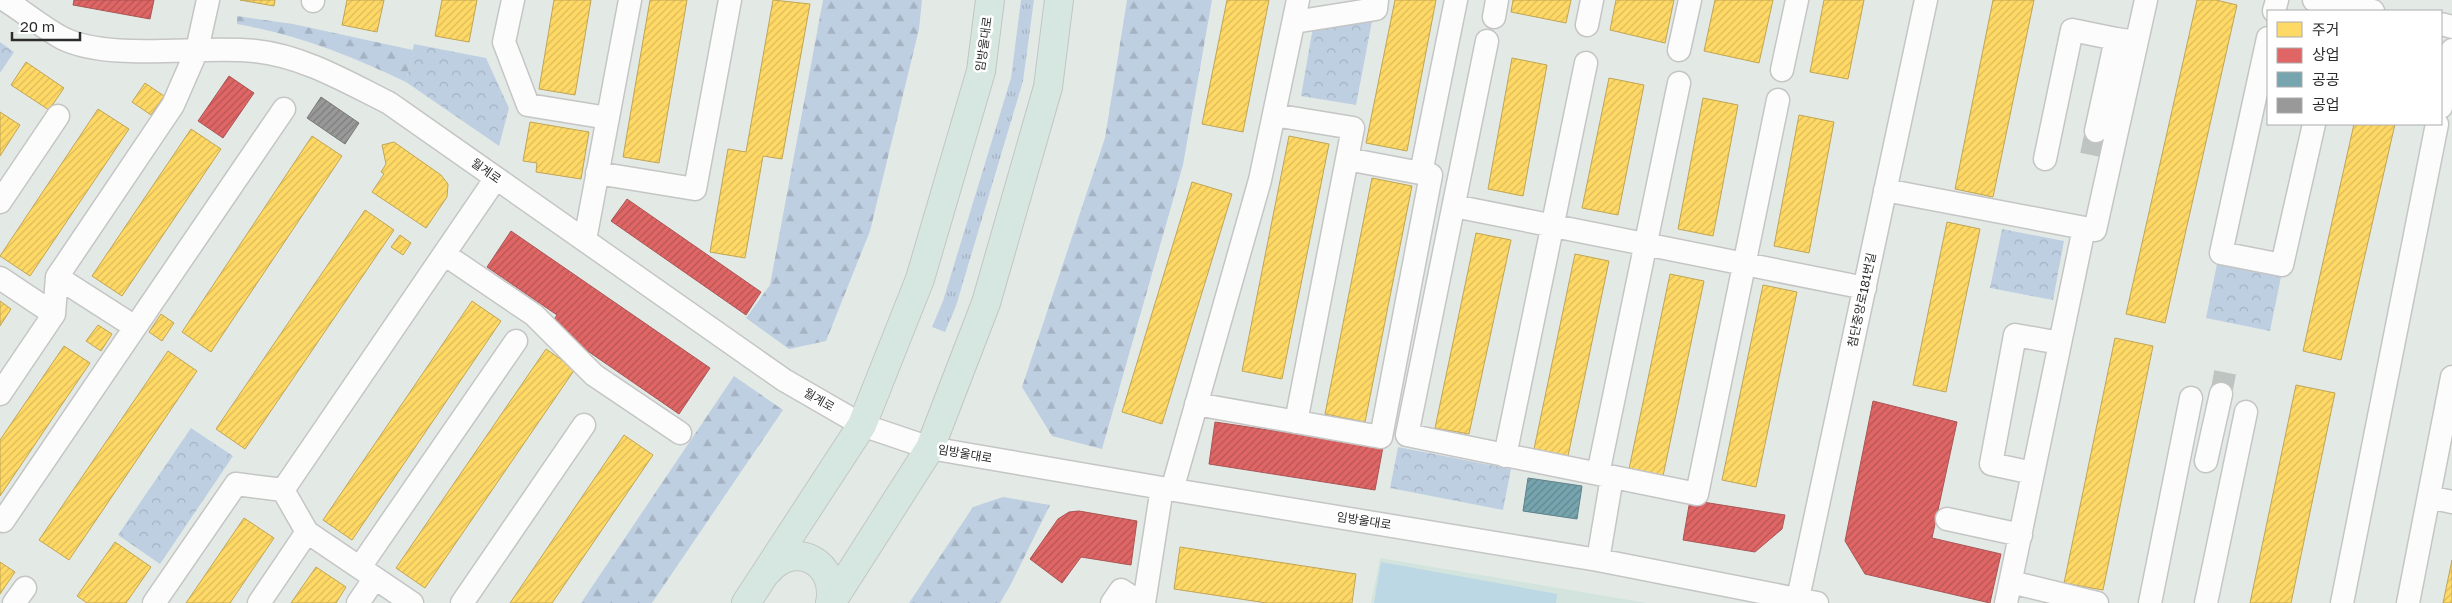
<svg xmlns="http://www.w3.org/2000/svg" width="2452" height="603" viewBox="0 0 2452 603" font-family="'Golos Text','Noto Sans KR',sans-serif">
<defs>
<pattern id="grass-tufts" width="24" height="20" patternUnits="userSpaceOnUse" patternTransform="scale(1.25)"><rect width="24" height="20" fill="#bfcfe2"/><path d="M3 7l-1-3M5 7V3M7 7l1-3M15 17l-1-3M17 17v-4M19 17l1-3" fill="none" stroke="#a4b2c2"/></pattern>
<pattern id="forest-firs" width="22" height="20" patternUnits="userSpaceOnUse" patternTransform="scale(1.25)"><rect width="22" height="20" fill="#bfcfe2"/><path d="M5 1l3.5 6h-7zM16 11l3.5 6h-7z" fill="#a4b2c2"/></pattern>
<pattern id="park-crowns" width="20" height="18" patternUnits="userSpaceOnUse" patternTransform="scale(1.25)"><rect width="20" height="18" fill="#bfcfe2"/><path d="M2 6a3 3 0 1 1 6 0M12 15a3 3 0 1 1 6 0" fill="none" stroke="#a4b2c2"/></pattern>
<pattern id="homes-hatch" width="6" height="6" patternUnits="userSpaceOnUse" patternTransform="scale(1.25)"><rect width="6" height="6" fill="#ffd966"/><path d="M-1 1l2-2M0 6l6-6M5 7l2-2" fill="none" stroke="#dbba59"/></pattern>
<pattern id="shops-hatch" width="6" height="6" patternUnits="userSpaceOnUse" patternTransform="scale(1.25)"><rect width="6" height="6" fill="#e06666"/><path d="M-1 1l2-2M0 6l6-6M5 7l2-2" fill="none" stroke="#b65454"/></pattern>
<pattern id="public-hatch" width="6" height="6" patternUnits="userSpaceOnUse" patternTransform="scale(1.25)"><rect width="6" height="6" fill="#76a5af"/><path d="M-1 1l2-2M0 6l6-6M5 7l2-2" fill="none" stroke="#61878f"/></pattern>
<pattern id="industry-hatch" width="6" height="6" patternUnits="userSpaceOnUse" patternTransform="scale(1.25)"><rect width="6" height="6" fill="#999"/><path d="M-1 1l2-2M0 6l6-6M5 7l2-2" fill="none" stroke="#7d7d7d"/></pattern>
</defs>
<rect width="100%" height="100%" fill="#e3eae6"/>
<path fill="#d2e4dd" d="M1380 558 1647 603H1371Z"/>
<path fill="url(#grass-tufts)" d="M1021 0H1034L1023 81 956 306 945 332 932 327 943 301 1011 78Z"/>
<path fill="url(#forest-firs)" d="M823 0H922L919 29 870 231 826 341 789 349 746 318 770 285Z
M1127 0H1212L1183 165 1102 449 1052 436 1022 387 1105 138Z
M237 16 293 24 413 50 406 82C349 55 299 35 237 24Z
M734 376 783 410 652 603H581Z
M1003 497 1050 505 1010 586 1000 603H909L973 507Z"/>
<path fill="url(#park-crowns)" d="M1373 16 1356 105 1301 96 1313 27Z
M0 42 14 52 0 73Z
M414 44 486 58 509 108 499 146 406 82Z
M2002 229 2064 241 2053 300 1990 288Z
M2218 259 2282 272 2270 331 2206 318Z
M191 428 233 456 160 564 118 535Z
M1398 447 1511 469 1503 510 1390 488Z"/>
<path fill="#bcd8e5" d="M1381 562 1557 594 1556 603H1374Z"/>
<path fill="url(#homes-hatch)" stroke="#c0a555" d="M240 0H275L274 6Z
M347 0H384L377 32 342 25Z
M442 0H477L469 42 435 36Z
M554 0H591L575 95 539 89Z
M650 0H687L659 163 623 157Z
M773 0 810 4 782 159 763 156 745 258 710 252 728 149 746 152Z
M1227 0H1269L1243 132 1202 124Z
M1395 0H1436L1407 151 1366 143Z
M1513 0H1571L1566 23 1511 12Z
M1616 0H1674L1665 43 1610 30Z
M1715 0H1773L1759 63 1704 51Z
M1824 0H1864L1848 79 1810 72Z
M1993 0H2034L1993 197 1955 189Z
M2197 0H2216L2237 5 2165 323 2126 314Z
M1512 58 1547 65 1523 196 1488 189Z
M26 62 64 88 49 110 11 85Z
M1609 78 1644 85 1618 215 1582 208Z
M145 83 164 96 151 115 132 102Z
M1703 98 1738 105 1713 236 1678 229Z
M98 109 129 129 30 276 0 256Z
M0 112 20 125 0 156Z
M1799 115 1834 122 1809 253 1774 246Z
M530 122 589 132 581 179 536 172 537 163 523 161Z
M2354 124H2395L2341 360 2303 351Z
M191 129 221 149 122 296 92 276Z
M312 136 342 156 211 352 182 332Z
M1289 136 1329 144 1282 379 1242 371Z
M394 142 441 175 448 184 447 197 426 228 372 192 384 174 381 172 386 164 382 145Z
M1372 178 1412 186 1365 422 1325 414Z
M1192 182 1232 194 1162 424 1122 412Z
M365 210 394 230 245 449 216 429Z
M1947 222 1980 229 1946 392 1913 385Z
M1476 233 1511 240 1469 434 1435 428Z
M400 235 411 243 403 255 391 247Z
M1575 254 1609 261 1568 456 1534 449Z
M1670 274 1704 281 1663 476 1629 469Z
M1763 285 1797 292 1756 487 1722 480Z
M0 301 11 309 0 326Z
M472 301 501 321 352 540 323 520Z
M161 314 174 323 162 341 149 332Z
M98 325 112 334 101 351 86 341Z
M2115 338 2153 346 2103 590 2064 583Z
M64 346 90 363 0 496V440Z
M546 349 575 369 425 588 396 568Z
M168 351 197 371 69 560 39 540Z
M2296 385 2335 393 2291 603H2250Z
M624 435 653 455 552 603H510Z
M244 518 274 538 230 603H186Z
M115 542 151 567 126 603H87L77 596Z
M1180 547 1356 574 1352 603H1267L1174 589Z
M2452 560V603H2443Z
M0 562 15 572 0 594Z
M316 567 346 587 336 603H291Z"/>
<path fill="url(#shops-hatch)" stroke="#a55" d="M74 0H154L150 19 73 5Z
M229 76 254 93 223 138 198 121Z
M627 199 761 292 746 315 611 221Z
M511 231 710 368 679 414 550 325 557 315 487 267Z
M1873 401 1957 422 1932 538 2001 554 1990 603 1865 574 1845 541Z
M1215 422 1383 447 1375 490 1209 464Z
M1690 500 1785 515 1782 529 1755 552 1683 540Z
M1079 511 1137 521 1131 565 1081 557 1062 583 1030 559 1058 519 1069 512Z"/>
<path fill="url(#public-hatch)" stroke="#608188" d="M1528 478 1582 486 1577 519 1523 511Z"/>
<path fill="url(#industry-hatch)" stroke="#787878" d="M321 97 359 123 345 144 307 118Z"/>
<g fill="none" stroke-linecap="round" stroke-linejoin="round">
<path stroke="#bec4c1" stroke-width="22" stroke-dasharray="22 11" stroke-linecap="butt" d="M2091 155 2096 131
M2221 394 2226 368"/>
<g stroke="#c4c5c4" stroke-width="25">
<path id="minor" d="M5 0C24 12 42 27 62 38 111 62 199 45 255 51 303 56 347 82 389 103L784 380 862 425 930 448 1162 488 1598 560 1817 603
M513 0 504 42 528 105 608 118
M2314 0 2373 11
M313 1V0
M2274 11 2277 0
M1494 17 1497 0
M1294 22 1376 9 1377 0
M2441 24 2452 27
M1587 25 1592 0
M2268 38 2221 253 2282 265 2314 124
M1487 41 1407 435 1697 494 1778 100
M1679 50 1690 0
M1782 70 1797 0
M2441 107 2452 50
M1274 115 1353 128 1296 422
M2096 131 2116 39 2130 41
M2045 159 2072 30 2116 39
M597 173 695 189 730 0
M1421 173 1456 0
M1885 190 2095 230 2146 0
M0 202 58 116
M1454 206 1865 288
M585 240 630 0
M444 254 534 315 594 375 680 433
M57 277 135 327
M0 278 54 314
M0 394 54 314 57 277 173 105 197 50 208 0
M1196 404 1381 437 1431 175 1347 159
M1505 456 1586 63
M2206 461 2221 394
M2033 473 1991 464 2015 335 2060 343
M1598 474 1679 83
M283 490 496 178
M283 490 307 532 412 603
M1172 490 1260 180 1298 0
M2429 497 2452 502
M1947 519 2021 535
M3 521 284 109
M1598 560 1612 477
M360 567 516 341
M2011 582 2097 603
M14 603 25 588
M154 603 236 484 283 490
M259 603 307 532
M358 603 375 578
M462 603 584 425
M1112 603 1121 590 1141 603
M1144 603 1162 488
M1797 603 1926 0
M2006 603 2084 228
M2150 603 2191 398
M2206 603 2246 412
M2342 603 2437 124
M2408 603 2452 377"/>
</g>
<g stroke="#c2c6c4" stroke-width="30">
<path id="major" d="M768 571C796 539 838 563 830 603
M746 603 862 425 920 279 981 71 990 0
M831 603 930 448 986 303 1048 87 1059 0"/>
</g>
<use href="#minor" stroke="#fbfcfb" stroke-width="22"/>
<use href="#major" stroke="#d6e6e1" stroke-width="28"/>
</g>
<g text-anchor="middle" stroke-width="5" stroke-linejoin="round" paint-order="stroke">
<g font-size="12" fill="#2c2c2c" stroke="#fff">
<text transform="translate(984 44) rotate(-82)" y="4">임방울대로</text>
<text transform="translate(486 171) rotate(35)" y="4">월계로</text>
<text transform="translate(1862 300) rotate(-78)" y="4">첨단중앙로181번길</text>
<text transform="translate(819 400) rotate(30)" y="4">월계로</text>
<text transform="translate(965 454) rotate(10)" y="4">임방울대로</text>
<text transform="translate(1364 521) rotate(9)" y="4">임방울대로</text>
</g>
</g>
<rect x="2267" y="10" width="175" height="115" fill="#ffffff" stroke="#ababab"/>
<rect x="2277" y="22" width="25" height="15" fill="#ffd966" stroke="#ababab"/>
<text x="2312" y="35" font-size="15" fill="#2c2c2c">주거</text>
<rect x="2277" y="48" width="25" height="15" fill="#e06666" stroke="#ababab"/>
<text x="2312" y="60" font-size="15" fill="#2c2c2c">상업</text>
<rect x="2277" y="72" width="25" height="15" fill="#76a5af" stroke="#ababab"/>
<text x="2312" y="85" font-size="15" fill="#2c2c2c">공공</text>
<rect x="2277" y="98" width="25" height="15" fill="#999999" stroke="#ababab"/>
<text x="2312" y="110" font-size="15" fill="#2c2c2c">공업</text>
<path d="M12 32v8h68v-8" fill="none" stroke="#2c2c2c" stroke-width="2.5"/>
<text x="20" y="32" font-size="15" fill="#2c2c2c" stroke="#ffffff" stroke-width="4" paint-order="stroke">20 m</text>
</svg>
